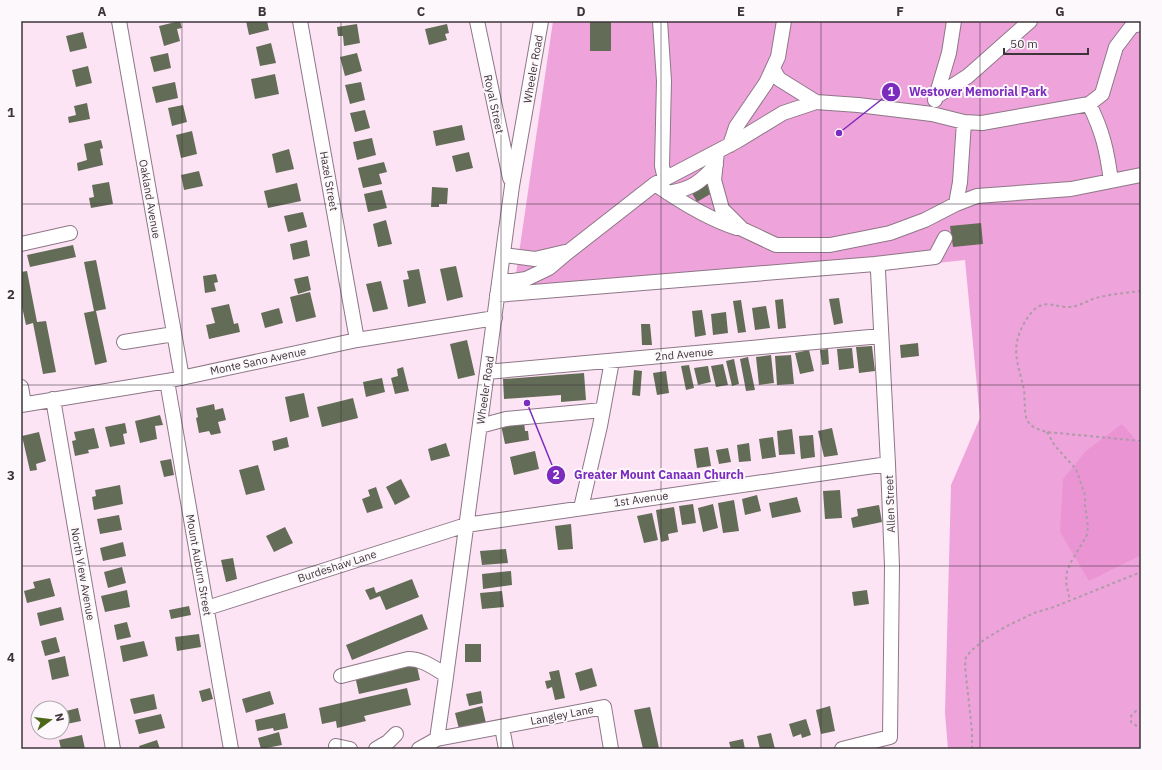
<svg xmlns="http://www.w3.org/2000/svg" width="1162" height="770" viewBox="0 0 1162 770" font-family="'IBM Plex Sans',sans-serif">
<rect width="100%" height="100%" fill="#fde4f5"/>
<path fill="#efa3db" d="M553 21H1141V749H948L945 713 951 485 980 418 965 260 900 267 512 301Z"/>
<path fill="#ea94d4" d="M1122 424 1141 446V555L1089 581 1060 532 1063 479 1086 451Z"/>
<path fill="#636c56" d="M180 21 182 28 177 29 180 41 164 46 159 26Z
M246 21H267L269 30 249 35Z
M590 21H611V51H590Z
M357 24 360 43 344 46 343 36H338L337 27Z
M447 24 449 33 445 34 447 40 429 45 425 29Z
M83 32 87 48 70 52 66 36Z
M271 43 276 63 260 66 256 47Z
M168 53 171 68 154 72 150 57Z
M357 53 362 71 345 76 340 57Z
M88 66 92 83 76 87 72 70Z
M275 74 279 94 255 99 251 79Z
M175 82 178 98 156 103 152 87Z
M361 82 365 100 350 104 345 85Z
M87 103 90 119 69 123 68 117 76 115 74 106Z
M183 105 187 122 172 126 168 108Z
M365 110 370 128 355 132 350 113Z
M462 125 465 140 436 146 433 131Z
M192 131 197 154 181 158 176 135Z
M372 138 376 155 357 160 353 142Z
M101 140 103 148 100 149 103 165 78 171 77 163 87 160 84 144Z
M289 149 294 169 276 173 272 154Z
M469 152 473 168 456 172 452 156Z
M384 162 387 172 379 174 382 184 363 188 358 168Z
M199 171 203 186 184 190 181 175Z
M109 182 113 204 91 208 89 198 94 197 92 185Z
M297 183 301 201 268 208 264 191Z
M707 183 712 193 697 202 692 193Z
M432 187 448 188 447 204H439V207H431Z
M382 190 387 208 368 212 364 194Z
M303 212 307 227 288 232 284 216Z
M386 220 392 244 378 247 373 224Z
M981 223 983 244 953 247 950 226Z
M307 240 310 256 293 260 290 244Z
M73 245 76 257 30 267 27 255Z
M96 260 106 309 96 311 107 362 95 365 84 313 94 311 84 262Z
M456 266 463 297 447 301 440 269Z
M419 269 426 303 408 307 403 280 409 279 407 271Z
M27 271 37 322 46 321 56 372 43 374 33 323 26 325 21 302V272Z
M216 274 218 282 214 283 216 291 205 293 203 276Z
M308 276 311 290 298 294 294 279Z
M381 281 388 309 373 312 366 284Z
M310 292 316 317 296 322 290 297Z
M839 298 843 323 834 325 829 299Z
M783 299 786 328 778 329 775 300Z
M741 300 746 332 738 333 733 301Z
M229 304 234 324 238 323 240 332 209 339 206 325 215 323 211 308Z
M766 306 770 328 755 330 752 308Z
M279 308 283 323 265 328 261 313Z
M702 310 706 335 695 337 692 311Z
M726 312 728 333 713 335 711 314Z
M641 324H650L652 345H642Z
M467 340 475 375 458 379 450 344Z
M918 343 919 356 901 358 900 345Z
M872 346 875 371 859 373 856 347Z
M852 348 854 368 839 370 837 349Z
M828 349 829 364 822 365 820 350Z
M809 350 814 371 800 374 795 353Z
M771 355 774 383 759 385 756 357Z
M791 355 794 384 777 385 775 356Z
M748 357 755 390 746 391 740 359Z
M734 359 739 384 732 386 726 361Z
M723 364 728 385 716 387 711 366Z
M689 365 694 388 686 390 681 366Z
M708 366 711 382 698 385 694 368Z
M403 367 409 391 395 394 391 378 398 376 397 369Z
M634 370 642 371 640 396 632 395Z
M666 371 669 393 657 395 653 373Z
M584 373 586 400 561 402V395L504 399 503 379Z
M382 378 385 392 366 397 363 382Z
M304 393 309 417 290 422 285 397Z
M353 398 358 418 322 427 317 407Z
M214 404 215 410 223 408 226 420 218 422 221 433 211 435 209 431 199 433 196 418 198 417 196 408Z
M160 415 163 425 155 426 157 439 140 443 135 421Z
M524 421 525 431H528L529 440 505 444 501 425Z
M125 423 127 433 123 434 125 444 110 447 105 427Z
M94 428 99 448 88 450 89 453 75 456 72 441 76 440 74 432Z
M832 428 838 455 824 457 818 431Z
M792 429 795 454 779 455 777 431Z
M39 432 46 461 36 464 37 470 30 471 22 436Z
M813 435 815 457 801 459 799 436Z
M287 437 289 447 274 451 272 441Z
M773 437 776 457 762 459 759 439Z
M446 443 450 456 431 461 428 449Z
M749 443 751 461 739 462 737 445Z
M708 447 711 466 697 468 694 449Z
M728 448 731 462 719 464 716 450Z
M535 451 539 469 514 475 510 457Z
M171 459 174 475 164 477 160 461Z
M258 465 265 490 246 495 239 470Z
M401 479 410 497 395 505 386 487Z
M120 485 123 504 94 510 92 497 96 496 95 490Z
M376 487 383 508 367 513 362 499 370 496 368 490Z
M840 490 842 518 825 519 823 491Z
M757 495 761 511 745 515 742 499Z
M797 497 801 512 772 518 769 503Z
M734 500 739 531 723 533 718 503Z
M693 504 696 523 682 525 679 506Z
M713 504 718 528 703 532 698 508Z
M879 505 882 522 853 528 851 518 858 516 857 509Z
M674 507 678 532 668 534 669 540 661 542 656 510Z
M652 513 658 540 644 543 637 516Z
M119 515 122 530 100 534 97 519Z
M571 524 573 549 558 550 555 526Z
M285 527 293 543 274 552 266 536Z
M123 542 126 556 103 561 100 548Z
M506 549 508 563 482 565 480 551Z
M233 558 237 579 226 582 221 560Z
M122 567 126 583 108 588 104 572Z
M511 571 512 585 483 589 482 574Z
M50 578 55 596 27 603 24 591 35 588 33 582Z
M412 579 419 597 386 610 380 596 370 600 365 590 374 587 376 593Z
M127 590 130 607 105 612 101 596Z
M867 590 869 604 854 606 852 592Z
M502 591 504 607 482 609 480 593Z
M189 606 191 615 171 619 169 610Z
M61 607 64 620 40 626 37 613Z
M422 614 428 629 352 660 346 645Z
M127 622 131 637 117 640 114 625Z
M199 634 201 647 177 651 175 637Z
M56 637 60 652 45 656 41 641Z
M144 641 148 656 123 662 120 646Z
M465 644H481V662H465Z
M65 656 69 676 52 680 48 660Z
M416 662 420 680 359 694 355 676Z
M592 668 597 686 580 691 575 673Z
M559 670 565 698 555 700 552 687 547 689 545 681 551 680 549 672Z
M210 688 213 699 202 702 199 691Z
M407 688 411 705 364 716 366 721 337 728 336 721 322 724 319 708Z
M270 691 274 704 246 713 242 699Z
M481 691 483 703 469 706 466 694Z
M154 694 157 709 134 714 130 699Z
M482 706 486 723 459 729 455 713Z
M830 706 835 731 821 734 816 710Z
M650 707 659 748 643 749 634 710Z
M78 708 81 721 62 725V712Z
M285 713 288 728 274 731 273 728 257 731 255 720Z
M161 714 165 728 139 734 135 720Z
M806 719 811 735 802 738 801 734 793 737 789 724Z
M279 732 282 745 261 749 258 738Z
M771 733 775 749H760L757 736Z
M82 735 85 749H61L59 740Z
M743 739 745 749H731L729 742Z
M157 740 160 749H140L139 746Z"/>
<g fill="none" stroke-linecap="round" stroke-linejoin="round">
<g stroke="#8d7787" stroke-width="16">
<path id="minor" d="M119 21 182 378
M300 21 357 340
M477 21 510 178
M660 21 664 81 662 166 665 179
M773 69 779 79 816 102
M937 96 968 76 1030 21
M935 100 949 53 954 21
M1089 104C1103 132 1107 151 1111 181
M730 145 736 127 766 83 778 57 784 21
M717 152 714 180 722 209 742 229 776 245H830L890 233 925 220 956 204 977 196 1071 189 1141 175
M655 184C678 200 711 220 737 228
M668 193C691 189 700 183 716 165
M956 204 960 182 964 122
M21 244 70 233
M504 255 535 259 565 252
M500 281H513L526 279 549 268 568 252 655 184 737 141 783 113 816 102 858 105 932 114 964 122 982 123 1089 104 1102 94 1116 47 1132 26 1141 24
M497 295 875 264 935 257 945 238
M124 342 174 334
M487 372 881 336
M167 381 231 749
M21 387 24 404
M53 399 113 749
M21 405 167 381 357 340 495 318
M480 426 506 419 603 410
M581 508 600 426 612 361
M207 608 466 525 888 464
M341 676 408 659C423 659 434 668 446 675
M502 727 506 749
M437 739 445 684 512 186 541 21
M336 746 350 749
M376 749 388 742 396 734
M419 749 437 739 604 707 611 749
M842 749 890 737 892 566 888 464 878 271"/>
</g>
<path stroke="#ae9ba8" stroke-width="2" stroke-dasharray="3 3" stroke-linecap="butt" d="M1141 291C1126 293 1111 294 1096 298 1086 301 1079 307 1067 307 1058 307 1046 301 1038 307 1033 309 1029 316 1026 320 1009 348 1018 362 1024 390 1025 398 1024 413 1027 420 1031 428 1040 430 1047 432L1141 441
M1047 432 1055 446 1076 469 1085 495V506L1088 526 1087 535 1071 562 1067 571 1066 582 1070 601
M1141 715 1140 713 1136 711 1131 716V722L1141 729
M972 749V731L965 666 966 657 971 651 985 639 1007 626 1034 613 1054 607 1141 572"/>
<use href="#minor" stroke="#fff" stroke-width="14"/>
</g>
<path fill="none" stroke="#3d343a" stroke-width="1" stroke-opacity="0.55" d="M182 21V749M341 21V749M501 21V749M661 21V749M821 21V749M980 21V749M21 204H1141M21 385H1141M21 566H1141"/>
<g text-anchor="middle" stroke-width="4" stroke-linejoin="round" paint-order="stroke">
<g font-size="11" fill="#3d343a" stroke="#fdf8fb">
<text transform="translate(533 69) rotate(-80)" y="4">Wheeler Road</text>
<text transform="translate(494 104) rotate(78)" y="4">Royal Street</text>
<text transform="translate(329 181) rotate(80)" y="4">Hazel Street</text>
<text transform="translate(150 199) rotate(80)" y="4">Oakland Avenue</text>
<text transform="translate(684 354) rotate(-5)" y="4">2nd Avenue</text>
<text transform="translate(258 361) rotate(-12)" y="4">Monte Sano Avenue</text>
<text transform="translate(485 390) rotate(-82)" y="4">Wheeler Road</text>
<text transform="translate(641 499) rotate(-8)" y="4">1st Avenue</text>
<text transform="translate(890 504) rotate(-92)" y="4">Allen Street</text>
<text transform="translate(199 565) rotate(80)" y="4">Mount Auburn Street</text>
<text transform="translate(337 566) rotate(-18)" y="4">Burdeshaw Lane</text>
<text transform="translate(83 574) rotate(80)" y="4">North View Avenue</text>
<text transform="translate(562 715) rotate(-11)" y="4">Langley Lane</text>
</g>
</g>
<path fill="none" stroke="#7b2cbf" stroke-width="1.5" d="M839 133L891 92M527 403L556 475"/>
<g fill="#7b2cbf" stroke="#fdf8fb" stroke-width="1.5">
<circle cx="839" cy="133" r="4"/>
<circle cx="527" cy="403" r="4"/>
<circle cx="891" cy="92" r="10"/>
<circle cx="556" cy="475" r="10"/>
</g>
<g font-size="12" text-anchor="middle" font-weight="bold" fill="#fff">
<text x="891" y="96">1</text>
<text x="556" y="479">2</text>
</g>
<g font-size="12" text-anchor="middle" font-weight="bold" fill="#7b2cbf" stroke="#fdf8fb" stroke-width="4" stroke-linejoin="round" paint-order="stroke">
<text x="978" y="96">Westover Memorial Park</text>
<text x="659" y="479">Greater Mount Canaan Church</text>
</g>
<rect width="1162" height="770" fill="none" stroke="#fdf8fb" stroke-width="44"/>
<g transform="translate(50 720) rotate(75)"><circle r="19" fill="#fdf8fb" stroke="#b0aaae"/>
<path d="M0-3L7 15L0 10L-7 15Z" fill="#4c6718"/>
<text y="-6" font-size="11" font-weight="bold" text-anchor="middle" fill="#3d343a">N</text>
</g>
<path d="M1004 48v6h84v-6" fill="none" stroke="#3d343a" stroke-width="2"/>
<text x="1010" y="48" font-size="12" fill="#3d343a" stroke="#fdf8fb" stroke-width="3" paint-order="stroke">50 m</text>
<rect x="22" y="22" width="1118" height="726" fill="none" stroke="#3d343a" stroke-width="1.5"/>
<g font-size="13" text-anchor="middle" font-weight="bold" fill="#3d343a">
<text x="102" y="16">A</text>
<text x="262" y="16">B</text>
<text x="421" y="16">C</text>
<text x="581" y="16">D</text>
<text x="741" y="16">E</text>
<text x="900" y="16">F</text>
<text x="1060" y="16">G</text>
<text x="11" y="117">1</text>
<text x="11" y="299">2</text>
<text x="11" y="480">3</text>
<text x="11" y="662">4</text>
</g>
</svg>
